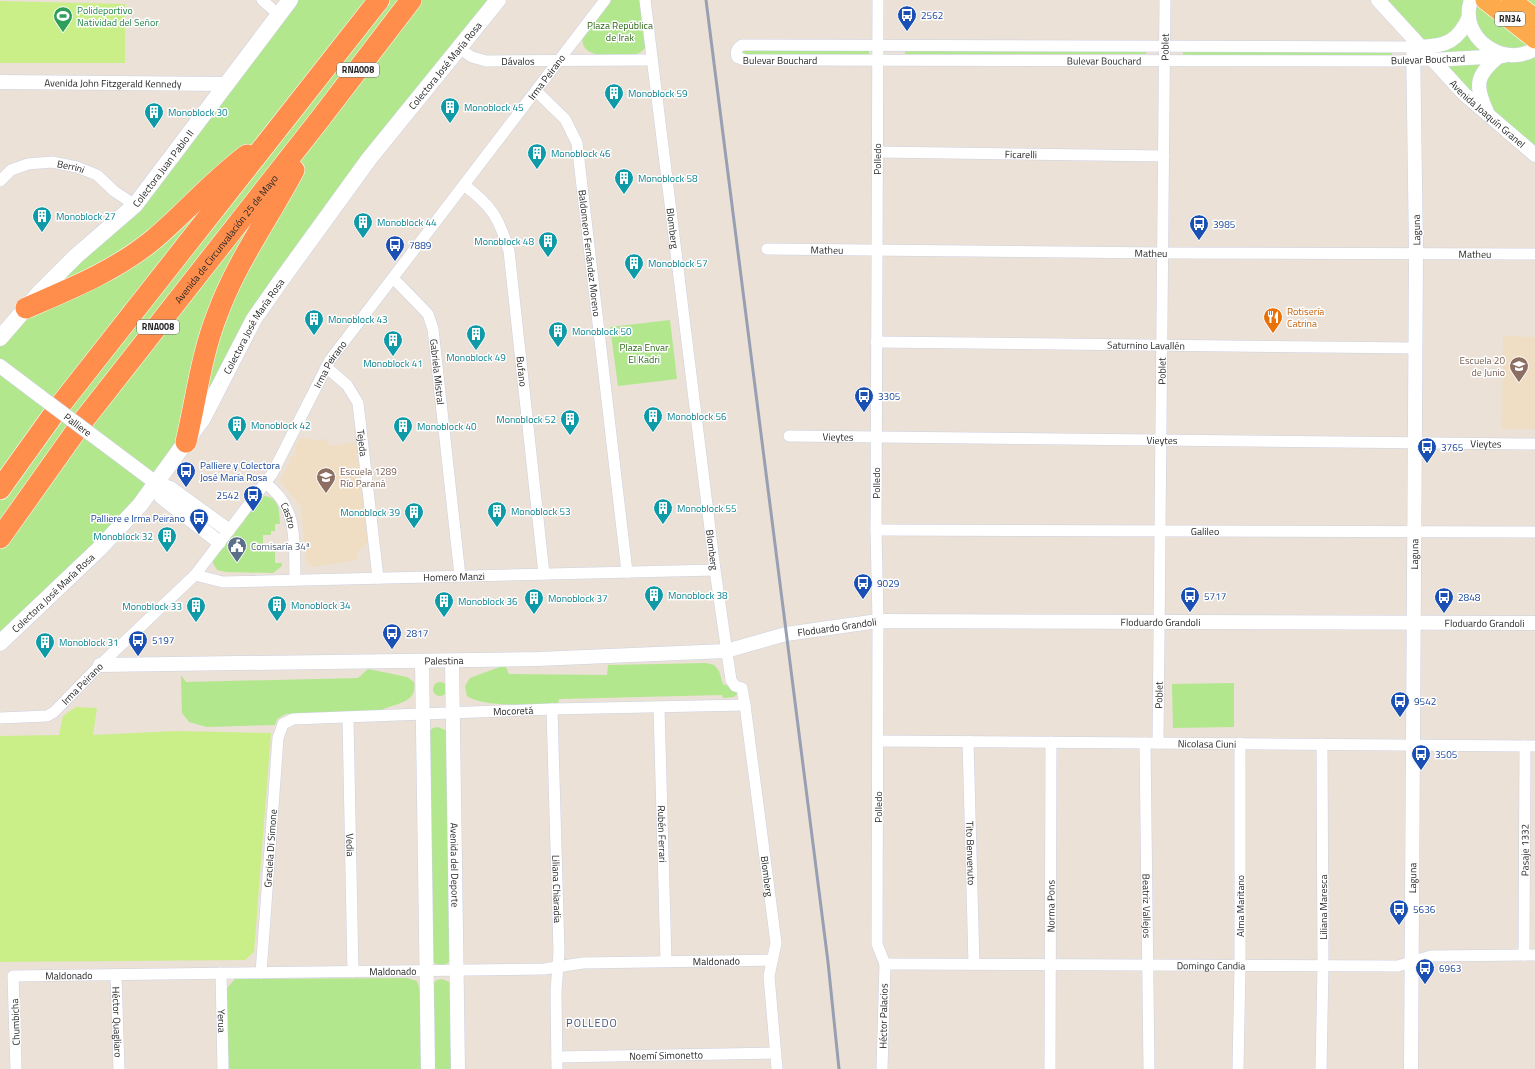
<svg xmlns="http://www.w3.org/2000/svg" width="1535" height="1069" viewBox="0 0 1535 1069" font-family="'Titillium Web',sans-serif">
<rect width="100%" height="100%" fill="#ebe1d6"/>
<path fill="#efdec4" d="M1503 336 1535 337V429H1502Z
M310 438 311 441 328 439 329 446 356 442 368 543 358 551V560L312 567 306 561 301 507 280 480 290 462V457L296 456 295 444 298 443V439Z"/>
<path fill="#b2e78e" d="M290 0H498L321 227 167 468 0 643V338L135 205Z
M611 0H642L646 47C644 49 641 52 639 53 626 58 577 61 583 37 585 30 605 8 611 0Z
M1378 0H1535V155Z
M869 48V54L743 55V49Z
M905 49H1146V54H905Z
M1183 51 1392 53V57L1183 55Z
M670 320 677 379 618 386 610 327Z
M265 496C280 498 279 512 280 524H275V531H271V535H263V551H275V563H282V566L273 573 226 572 217 570 213 563 214 557 245 520V517L260 498Z
M706 663 714 665 719 671 723 684 738 690 737 694 734 697 723 698 722 695 559 699 558 704C536 704 484 708 467 696L465 686 470 678 505 665 509 674 607 675 608 665Z
M368 669 407 677 414 682C418 705 393 703 377 712L286 714 277 719 275 725 207 727 189 722 182 713 181 675 186 682 358 678Z
M433 689a7 7 0 1 1 14 0a7 7 0 1 1-14 0Z
M1234 683V727L1173 728 1172 684Z
M438 727 445 730 448 734 450 961 445 965C439 966 435 964 430 959L429 732 433 728Z
M407 978 417 981 421 994V1069H228L226 998 227 988 235 979Z
M442 979 449 982 452 987 453 1069H431L432 984 437 980Z"/>
<path fill="#cbef88" d="M0 1 125 4V63H0Z
M76 707 97 708 93 735 176 731 271 733 254 952 245 960 0 962V736L59 735 63 716Z"/>
<g fill="none" stroke-linecap="round" stroke-linejoin="round">
<g stroke="#ccd1e2" stroke-width="12">
<g id="minor">
<path d="M262 0 279 15"/>
<path id="s1" d="M645 0 715 570 731 680 735 686 742 688 745 705 776 943 769 976 777 1069"/>
<path d="M878 0 876 530 878 621 877 944 885 964 882 1069"/>
<path id="s2" d="M1420 47 742 45C737 48 735 51 737 57L745 60 1395 61 1432 60"/>
<path id="s3" d="M460 49 472 57 486 61 652 60"/>
<path id="s4" d="M536 91 565 119 577 143 627 572"/>
<path id="s5" d="M877 152 1164 156"/>
<path id="s6" d="M0 181 11 170 28 164 52 162 77 167 97 175 114 191 135 205"/>
<path id="s7" d="M464 185C492 206 499 218 509 251L544 574"/>
<path id="s8" d="M767 249 1163 253 1535 254"/>
<path id="s9" d="M393 278 428 314 433 329 460 576"/>
<path id="s10" d="M876 342 1415 348"/>
<path id="s11" d="M326 367 347 385 358 403 378 578"/>
<path id="s12" d="M789 436 1535 444"/>
<path id="s13" d="M265 483C299 507 294 543 295 580"/>
<path id="s14" d="M876 530 1535 532"/>
<path id="s15" d="M195 575 223 582 715 570"/>
<path id="s16" d="M659 707 666 961"/>
<path id="s17" d="M552 709 559 952 556 991 557 1069"/>
<path id="s18" d="M0 718 47 716 54 712 100 665 195 575 272 474 330 360 605 0"/>
<path id="s19" d="M348 718 353 972"/>
<path id="s20" d="M878 741 1535 746"/>
<path id="s21" d="M968 741 974 964"/>
<path id="s22" d="M1145 743 1149 1069"/>
<path id="s23" d="M1158 743 1165 0"/>
<path id="s24" d="M1524 955 1525 746"/>
<path id="s25" d="M885 964 1398 966 1431 956 1535 955"/>
<path id="s26" d="M221 973 223 1069"/>
<path id="s27" d="M261 973 278 738 283 724 293 719 552 709 745 705"/>
<path id="s28" d="M116 975 119 1069"/>
<path id="s29" d="M557 1057 776 1053"/>
<path id="s30" d="M16 1069 13 976 544 969 583 963 772 960"/>
<path id="s31" d="M1050 1069 1051 742"/>
<path d="M1238 1069 1240 966V743"/>
<path d="M1321 1069 1323 966 1322 744"/>
</g>
</g>
<g stroke="#ccd1e2" stroke-width="15">
<g id="tertiary">
<path id="s32" d="M1378 0 1464 94 1535 155"/>
<path d="M1471 0C1458 37 1503 69 1535 49"/>
<path d="M1420 47C1447 46 1458 41 1469 17"/>
<path d="M1432 60 1503 56"/>
<path id="s33" d="M0 82 227 84"/>
<path d="M1487 112C1475 86 1475 76 1498 57"/>
<path d="M0 366 41 397"/>
<path d="M100 441 156 483 170 488 228 530"/>
<path d="M156 483 161 497 219 542"/>
<path d="M422 661 428 1069"/>
<path id="s34" d="M452 661 458 1069"/>
<path id="s35" d="M100 665 538 659 726 651 786 634 878 621 1535 623"/>
<path id="s36" d="M1411 1069 1416 253 1413 38"/>
</g>
</g>
<g stroke="#ccd1e2" stroke-width="17">
<g id="secondary">
<path id="s37" d="M0 338 39 293 76 256 135 205 290 0"/>
<path id="s38" d="M0 643 99 549 140 505 203 418 254 319 282 279 369 159 498 0"/>
</g>
</g>
<g stroke="#fff" stroke-width="20">
<path id="trunk" d="M1485 0 1535 39
M1511 0 1535 18"/>
</g>
<g stroke="#fff" stroke-width="22">
<g id="motorway">
<path d="M26 308C70 289 117 270 154 239 186 212 213 180 247 155"/>
<path d="M186 442C196 400 201 356 217 315 236 263 268 219 294 170"/>
<path d="M0 489 58 408 379 0"/>
<path id="s39" d="M0 538 83 421 320 119 411 0"/>
</g>
</g>
<use href="#minor" stroke="#fff" stroke-width="11"/>
<use href="#tertiary" stroke="#fff" stroke-width="14"/>
<use href="#secondary" stroke="#fff" stroke-width="16"/>
<use href="#trunk" stroke="#fcaa4c" stroke-width="19"/>
<use href="#motorway" stroke="#ff8e4d" stroke-width="21"/>
<path stroke="#999fb3" stroke-width="3" d="M706 0 828 962 839 1069"/>
<g stroke="#ccd1e2" stroke-width="15" stroke-linecap="butt">
<g id="tertiary-bridge">
<path id="s40" d="M41 397 100 441"/>
</g>
</g>
<use href="#tertiary-bridge" stroke="#fff" stroke-width="14"/>
</g>
<defs>
<g id="bus-pin" transform="scale(1)"><path d="M0 17L-7.5 6A9.5 9.5 0 1 1 7.5 6Z" fill="#1a4fb4" stroke="#fff"/><path d="M-5-6H5V4H4V6H2V4H-2V6H-4V4H-5ZM-3.5-4V0h7V-4ZM-3.5 1.2v1.5H-2V1.2ZM2 1.2v1.5H3.5V1.2Z" fill="#fff"/></g>
<g id="stadium-pin" transform="scale(1)"><path d="M0 17L-7.5 6A9.5 9.5 0 1 1 7.5 6Z" fill="#2e9e5b" stroke="#fff"/><path d="M0-5a6.5 5 0 1 0 0 10a6.5 5 0 1 0 0-10ZM-3.5-1.8h7v3.6h-7Z" fill="#fff"/></g>
<g id="building-pin" transform="scale(1)"><path d="M0 17L-7.5 6A9.5 9.5 0 1 1 7.5 6Z" fill="#0f9aa8" stroke="#fff"/><path d="M-4-6H4V6H1V3H-1V6H-4ZM-2.5-4.3h1.7v1.8h-1.7ZM.8-4.3h1.7v1.8H.8ZM-2.5-1h1.7V.8h-1.7ZM.8-1h1.7V.8H.8Z" fill="#fff"/></g>
<g id="restaurant-pin" transform="scale(1)"><path d="M0 17L-7.5 6A9.5 9.5 0 1 1 7.5 6Z" fill="#e8710a" stroke="#fff"/><path d="M-5-6h1v4h1v-4h1v4h1v-4h1v5L-1.5 .5V6h-2V.5L-5-1ZM5-6V6H3V1.5H1.5Q1.5-4 5-6Z" fill="#fff"/></g>
<g id="school-pin" transform="scale(1)"><path d="M0 17L-7.5 6A9.5 9.5 0 1 1 7.5 6Z" fill="#8d6e63" stroke="#fff"/><path d="M0-5L7-2L0 1L-7-2ZM-4 1L0 2.5L4 1V4Q0 6-4 4Z" fill="#fff"/></g>
<g id="civic-pin" transform="scale(1)"><path d="M0 17L-7.5 6A9.5 9.5 0 1 1 7.5 6Z" fill="#5c6f8a" stroke="#fff"/><path d="M-.6-6.5H3V-4.5H.6V-3L4-1V1h2V6H-6V1h2V-1L-.6-3ZM-1.2 2.5V6h2.4V2.5Z" fill="#fff"/></g>
</defs>
<g fill-rule="evenodd">
<use href="#bus-pin" x="907" y="15"/>
<use href="#stadium-pin" x="63" y="16"/>
<use href="#building-pin" x="614" y="93"/>
<use href="#building-pin" x="450" y="107"/>
<use href="#building-pin" x="154" y="112"/>
<use href="#building-pin" x="537" y="153"/>
<use href="#building-pin" x="624" y="178"/>
<use href="#building-pin" x="42" y="216"/>
<use href="#building-pin" x="363" y="222"/>
<use href="#bus-pin" x="1199" y="224"/>
<use href="#building-pin" x="548" y="241"/>
<use href="#bus-pin" x="395" y="245"/>
<use href="#building-pin" x="634" y="263"/>
<use href="#restaurant-pin" x="1273" y="317"/>
<use href="#building-pin" x="314" y="319"/>
<use href="#building-pin" x="558" y="331"/>
<use href="#building-pin" x="476" y="334"/>
<use href="#building-pin" x="393" y="340"/>
<use href="#school-pin" x="1519" y="366"/>
<use href="#bus-pin" x="864" y="396"/>
<use href="#building-pin" x="653" y="416"/>
<use href="#building-pin" x="570" y="419"/>
<use href="#building-pin" x="237" y="425"/>
<use href="#building-pin" x="403" y="426"/>
<use href="#bus-pin" x="1427" y="447"/>
<use href="#bus-pin" x="186" y="471"/>
<use href="#school-pin" x="326" y="477"/>
<use href="#bus-pin" x="253" y="495"/>
<use href="#building-pin" x="663" y="508"/>
<use href="#building-pin" x="497" y="511"/>
<use href="#building-pin" x="414" y="512"/>
<use href="#bus-pin" x="199" y="518"/>
<use href="#building-pin" x="167" y="536"/>
<use href="#civic-pin" x="237" y="546"/>
<use href="#bus-pin" x="863" y="583"/>
<use href="#building-pin" x="654" y="595"/>
<use href="#bus-pin" x="1190" y="596"/>
<use href="#bus-pin" x="1444" y="597"/>
<use href="#building-pin" x="534" y="598"/>
<use href="#building-pin" x="444" y="601"/>
<use href="#building-pin" x="277" y="605"/>
<use href="#building-pin" x="196" y="606"/>
<use href="#bus-pin" x="392" y="633"/>
<use href="#bus-pin" x="138" y="640"/>
<use href="#building-pin" x="45" y="642"/>
<use href="#bus-pin" x="1400" y="701"/>
<use href="#bus-pin" x="1421" y="754"/>
<use href="#bus-pin" x="1399" y="909"/>
<use href="#bus-pin" x="1425" y="968"/>
</g>
<g text-anchor="middle" stroke-width="3" stroke-linejoin="round" paint-order="stroke">
<g fill="#fff" stroke="#686868" stroke-width="1">
<rect x="1495" y="12" width="30" height="14" rx="3"/>
<rect x="337" y="63" width="42" height="14" rx="3"/>
<rect x="137" y="320" width="42" height="14" rx="3"/>
</g>
<g font-size="9" font-weight="bold" fill="#272727">
<text x="1510" y="22">RN34</text>
<text x="358" y="73">RNA008</text>
<text x="158" y="330">RNA008</text>
</g>
<g font-size="10" fill="#27864d" stroke="#fff" text-anchor="start">
<text x="77" y="14">Polideportivo<tspan x="77" dy="12">Natividad del Señor</tspan></text>
</g>
<g font-size="10" fill="#164399" stroke="#fff" text-anchor="start">
<text x="921" y="19">2562</text>
<text x="1213" y="228">3985</text>
<text x="409" y="249">7889</text>
<text x="878" y="400">3305</text>
<text x="1441" y="451">3765</text>
<text x="200" y="469">Palliere y Colectora<tspan x="200" dy="12">José María Rosa</tspan></text>
<text x="239" y="499" text-anchor="end">2542</text>
<text x="185" y="522" text-anchor="end">Palliere e Irma Peirano</text>
<text x="877" y="587">9029</text>
<text x="1204" y="600">5717</text>
<text x="1458" y="601">2848</text>
<text x="406" y="637">2817</text>
<text x="152" y="644">5197</text>
<text x="1414" y="705">9542</text>
<text x="1435" y="758">3505</text>
<text x="1413" y="913">5636</text>
<text x="1439" y="972">6963</text>
</g>
<g font-size="10" fill="#2b6714" stroke="#fff">
<text x="620" y="29">Plaza República<tspan x="620" dy="12">de Irak</tspan></text>
<text x="644" y="351">Plaza Envar<tspan x="644" dy="12">El Kadri</tspan></text>
</g>
<g font-size="10" fill="#272727" stroke="#fff">
<text dy="4" stroke="none"><textPath href="#s23" startOffset="696">Poblet</textPath></text>
<text dy="4" stroke="none"><textPath href="#s2" startOffset="736">Bulevar Bouchard</textPath></text>
<text dy="4" stroke="none"><textPath href="#s2" startOffset="1060">Bulevar Bouchard</textPath></text>
<text transform="translate(1428 59) rotate(-2)" y="4">Bulevar Bouchard</text>
<text dy="4" stroke="none"><textPath href="#s3" startOffset="61">Dávalos</textPath></text>
<text dy="4" stroke="none"><textPath href="#s38" startOffset="733">Colectora José María Rosa</textPath></text>
<text dy="4" stroke="none"><textPath href="#s18" startOffset="863">Irma Peirano</textPath></text>
<text dy="4" stroke="none"><textPath href="#s33" startOffset="113">Avenida John Fitzgerald Kennedy</textPath></text>
<text dy="4" stroke="none"><textPath href="#s32" startOffset="158">Avenida Joaquín Granel</textPath></text>
<text dy="4" stroke="none"><textPath href="#s5" startOffset="144">Ficarelli</textPath></text>
<text transform="translate(877 159) rotate(-90)" y="4">Polledo</text>
<text dy="4" stroke="none"><textPath href="#s6" startOffset="77">Berrini</textPath></text>
<text dy="4" stroke="none"><textPath href="#s37" startOffset="236">Colectora Juan Pablo II</textPath></text>
<text dy="4" stroke="none"><textPath href="#s1" startOffset="230">Blomberg</textPath></text>
<text transform="translate(1416 230) rotate(-91)" y="4">Laguna</text>
<text dy="4" stroke="none"><textPath href="#s39" startOffset="375">Avenida de Circunvalación 25 de Mayo</textPath></text>
<text dy="4" stroke="none"><textPath href="#s8" startOffset="60">Matheu</textPath></text>
<text dy="4" stroke="none"><textPath href="#s4" startOffset="178">Baldomero Fernández Moreno</textPath></text>
<text dy="4" stroke="none"><textPath href="#s8" startOffset="384">Matheu</textPath></text>
<text dy="4" stroke="none"><textPath href="#s8" startOffset="708">Matheu</textPath></text>
<text dy="4" stroke="none"><textPath href="#s38" startOffset="409">Colectora José María Rosa</textPath></text>
<text dy="4" stroke="none"><textPath href="#s10" startOffset="270">Saturnino Lavallén</textPath></text>
<text dy="4" stroke="none"><textPath href="#s18" startOffset="503">Irma Peirano</textPath></text>
<text dy="4" stroke="none"><textPath href="#s23" startOffset="372">Poblet</textPath></text>
<text dy="4" stroke="none"><textPath href="#s9" startOffset="109">Gabriela Mistral</textPath></text>
<text dy="4" stroke="none"><textPath href="#s7" startOffset="203">Bufano</textPath></text>
<text dy="4" stroke="none"><textPath href="#s40" startOffset="46">Palliere</textPath></text>
<text dy="4" stroke="none"><textPath href="#s12" startOffset="49">Vieytes</textPath></text>
<text dy="4" stroke="none"><textPath href="#s12" startOffset="373">Vieytes</textPath></text>
<text dy="4" stroke="none"><textPath href="#s11" startOffset="89">Tejeda</textPath></text>
<text dy="4" stroke="none"><textPath href="#s12" startOffset="697">Vieytes</textPath></text>
<text transform="translate(876 483) rotate(-90)" y="4">Polledo</text>
<text dy="4" stroke="none"><textPath href="#s13" startOffset="41">Castro</textPath></text>
<text dy="4" stroke="none"><textPath href="#s14" startOffset="329">Galileo</textPath></text>
<text dy="4" stroke="none"><textPath href="#s1" startOffset="554">Blomberg</textPath></text>
<text dy="4" stroke="none"><textPath href="#s36" startOffset="515">Laguna</textPath></text>
<text dy="4" stroke="none"><textPath href="#s15" startOffset="260">Homero Manzi</textPath></text>
<text dy="4" stroke="none"><textPath href="#s38" startOffset="73">Colectora José María Rosa</textPath></text>
<text dy="4" stroke="none"><textPath href="#s35" startOffset="1064">Floduardo Grandoli</textPath></text>
<text dy="4" stroke="none"><textPath href="#s35" startOffset="1388">Floduardo Grandoli</textPath></text>
<text dy="4" stroke="none"><textPath href="#s35" startOffset="740">Floduardo Grandoli</textPath></text>
<text dy="4" stroke="none"><textPath href="#s35" startOffset="344">Palestina</textPath></text>
<text dy="4" stroke="none"><textPath href="#s18" startOffset="95">Irma Peirano</textPath></text>
<text dy="4" stroke="none"><textPath href="#s23" startOffset="48">Poblet</textPath></text>
<text dy="4" stroke="none"><textPath href="#s27" startOffset="482">Mocoretá</textPath></text>
<text dy="4" stroke="none"><textPath href="#s20" startOffset="329">Nicolasa Ciuni</textPath></text>
<text transform="translate(878 807) rotate(-90)" y="4">Polledo</text>
<text dy="4" stroke="none"><textPath href="#s16" startOffset="127">Rubén Ferrari</textPath></text>
<text dy="4" stroke="none"><textPath href="#s19" startOffset="127">Vedia</textPath></text>
<text dy="4" stroke="none"><textPath href="#s27" startOffset="125">Graciela Di Simone</textPath></text>
<text dy="4" stroke="none"><textPath href="#s24" startOffset="105">Pasaje 1332</textPath></text>
<text dy="4" stroke="none"><textPath href="#s21" startOffset="112">Tito Benvenuto</textPath></text>
<text dy="4" stroke="none"><textPath href="#s34" startOffset="204">Avenida del Deporte</textPath></text>
<text dy="4" stroke="none"><textPath href="#s1" startOffset="890">Blomberg</textPath></text>
<text dy="4" stroke="none"><textPath href="#s36" startOffset="191">Laguna</textPath></text>
<text dy="4" stroke="none"><textPath href="#s17" startOffset="180">Liliana Chiaradia</textPath></text>
<text dy="4" stroke="none"><textPath href="#s31" startOffset="163">Norma Pons</textPath></text>
<text dy="4" stroke="none"><textPath href="#s22" startOffset="163">Beatriz Vallejos</textPath></text>
<text transform="translate(1240 906) rotate(-90)" y="4">Alma Maritano</text>
<text transform="translate(1323 907) rotate(-90)" y="4">Liliana Maresca</text>
<text dy="4" stroke="none"><textPath href="#s30" startOffset="797">Maldonado</textPath></text>
<text dy="4" stroke="none"><textPath href="#s25" startOffset="326">Domingo Candia</textPath></text>
<text dy="4" stroke="none"><textPath href="#s30" startOffset="473">Maldonado</textPath></text>
<text dy="4" stroke="none"><textPath href="#s30" startOffset="149">Maldonado</textPath></text>
<text transform="translate(883 1016) rotate(-89)" y="4">Héctor Palacios</text>
<text dy="4" stroke="none"><textPath href="#s26" startOffset="48">Yerua</textPath></text>
<text transform="translate(15 1022) rotate(-92)" y="4">Chumbicha</text>
<text dy="4" stroke="none"><textPath href="#s28" startOffset="47">Héctor Quagliaro</textPath></text>
<text dy="4" stroke="none"><textPath href="#s29" startOffset="109">Noemí Simonetto</textPath></text>
</g>
<g font-size="10" fill="#0d838f" stroke="#fff" text-anchor="start">
<text x="628" y="97">Monoblock 59</text>
<text x="464" y="111">Monoblock 45</text>
<text x="168" y="116">Monoblock 30</text>
<text x="551" y="157">Monoblock 46</text>
<text x="638" y="182">Monoblock 58</text>
<text x="56" y="220">Monoblock 27</text>
<text x="377" y="226">Monoblock 44</text>
<text x="534" y="245" text-anchor="end">Monoblock 48</text>
<text x="648" y="267">Monoblock 57</text>
<text x="328" y="323">Monoblock 43</text>
<text x="572" y="335">Monoblock 50</text>
<text x="476" y="361" text-anchor="middle">Monoblock 49</text>
<text x="393" y="367" text-anchor="middle">Monoblock 41</text>
<text x="667" y="420">Monoblock 56</text>
<text x="556" y="423" text-anchor="end">Monoblock 52</text>
<text x="251" y="429">Monoblock 42</text>
<text x="417" y="430">Monoblock 40</text>
<text x="677" y="512">Monoblock 55</text>
<text x="511" y="515">Monoblock 53</text>
<text x="400" y="516" text-anchor="end">Monoblock 39</text>
<text x="153" y="540" text-anchor="end">Monoblock 32</text>
<text x="668" y="599">Monoblock 38</text>
<text x="548" y="602">Monoblock 37</text>
<text x="458" y="605">Monoblock 36</text>
<text x="291" y="609">Monoblock 34</text>
<text x="182" y="610" text-anchor="end">Monoblock 33</text>
<text x="59" y="646">Monoblock 31</text>
</g>
<g font-size="10" fill="#c56008" stroke="#fff" text-anchor="start">
<text x="1287" y="315">Rotisería<tspan x="1287" dy="12">Catrina</tspan></text>
</g>
<g font-size="10" fill="#785e54" stroke="#fff" text-anchor="end">
<text x="1505" y="364">Escuela 20<tspan x="1505" dy="12">de Junio</tspan></text>
<text x="340" y="475" text-anchor="start">Escuela 1289<tspan x="340" dy="12">Río Paraná</tspan></text>
</g>
<g font-size="10" fill="#4e5e75" stroke="#fff" text-anchor="start">
<text x="251" y="550">Comisaría 34ª</text>
</g>
<g font-size="11" letter-spacing="1" fill="#45527a" stroke="#fff">
<text x="592" y="1027">POLLEDO</text>
</g>
</g>
</svg>
